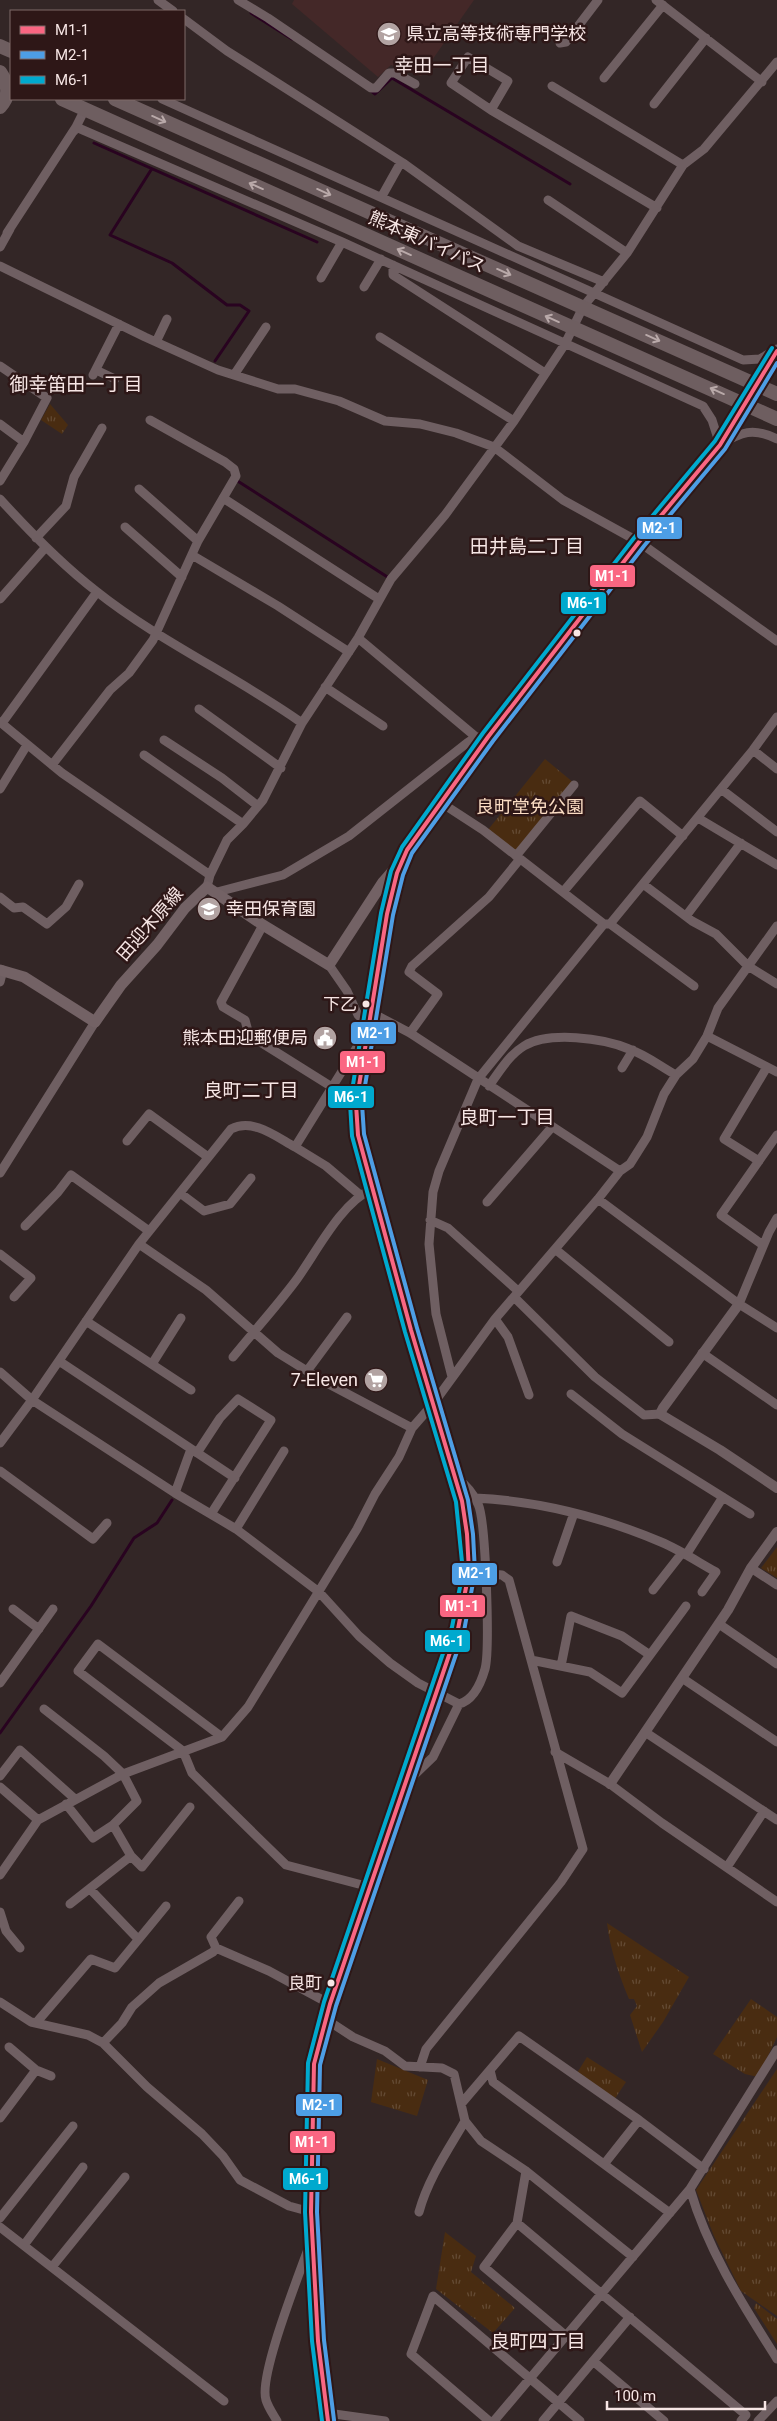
<svg xmlns="http://www.w3.org/2000/svg" width="777" height="2421" viewBox="0 0 777 2421" font-family="Roboto,'Noto Sans JP',sans-serif">
<defs>
<pattern id="grass-tufts" width="24" height="20" patternUnits="userSpaceOnUse" patternTransform="scale(1.25)"><rect width="24" height="20" fill="#492c11"/><path d="M3 7l-1-3M5 7V3M7 7l1-3M15 17l-1-3M17 17v-4M19 17l1-3" fill="none" stroke="#644b34"/></pattern>
</defs>
<rect width="100%" height="100%" fill="#332626"/>
<path fill="#442828" d="M294 0H474L421 76 391 65 378 77 292 4Z"/>
<path fill="url(#grass-tufts)" d="M50 404 68 425 62 434 41 420Z
M545 759 574 783 516 854 487 831Z
M777 1547V1578L761 1568Z
M607 1923 689 1977 663 2022 642 2052 630 2015 637 2006 634 1999H629C619 1975 610 1949 607 1923Z
M751 1999 777 2017V2037L758 2077 745 2074 713 2054Z
M587 2057 626 2082 614 2100 577 2073Z
M377 2059 428 2080 417 2116 371 2102Z
M777 2069V2316L741 2291 714 2236 696 2190Z
M445 2232 476 2256 471 2272 515 2308 493 2333 436 2289Z
M756 2303 777 2319V2344L754 2308Z"/>
<g fill="none" stroke-linecap="round" stroke-linejoin="round">
<path stroke="#290320" stroke-width="3" d="M251 13 292 39
M370 90 375 94 392 78 570 184
M94 143 317 242
M151 170 110 235 172 263 227 305H240L249 311 215 361
M236 480 389 578
M0 1733 91 1606 134 1538 157 1523 172 1500"/>
<path stroke="#6f5f62" stroke-width="9" d="M158 0 173 11
M238 0 268 18 371 88H376L389 73H395L415 84
M656 0 762 82
M184 19 227 51 403 163 518 246 604 282
M560 43 566 42 598 0
M604 78 663 5
M552 86 683 165
M162 99 743 360 760 359 777 349
M654 104 706 38
M491 110 508 81 468 57 451 83 491 110 657 208
M74 131 85 109
M382 196 401 162
M548 200 627 253
M7 233 76 127 342 242 703 406 712 420 720 445C741 432 753 427 777 439
M0 247 10 229
M393 265V275L545 373
M0 266 145 337 218 370 278 389H295L339 401 385 421 420 424 456 433 494 447 563 500 639 542 777 641
M321 278 342 242
M364 287 381 259
M380 337 514 421
M156 342 167 319
M0 366 47 398 24 442 0 481
M96 370 115 379
M93 375 119 324
M234 375 266 327
M0 424 24 442
M139 489 198 541
M223 498 379 599
M0 499C30 532 61 564 96 591 160 642 236 676 302 723
M125 527 182 577
M36 538 66 506 74 477 102 428
M192 555 278 606 349 652
M0 599 45 548
M358 638 476 737
M325 687 383 726
M199 709 281 768
M0 722 62 773 210 875
M2 723 97 592
M164 740 222 778 258 806
M753 750 777 769
M144 755 243 824
M52 765 110 690 129 673 153 640 198 541 236 476 234 469 225 462 150 420
M0 789 27 745
M721 789 777 832
M440 802 483 830 604 924 478 1079 439 1171 433 1192 429 1244 436 1314 452 1377
M698 818 777 865
M516 856 574 785
M643 884 692 921 716 934 748 966 777 984
M207 887 210 875 227 840 243 824 263 800 302 723 358 638 391 579 445 515 514 421 565 344 583 307 627 253 683 165 704 149 777 62
M217 892 283 875 349 836 467 743 476 737H488
M563 892 640 801 683 836
M0 897 14 908 23 907 47 924 66 907 79 884
M686 916 741 843
M604 924H610L753 750 777 717
M610 924 694 986
M263 925 221 1002 223 1007 245 1020 249 1035 332 1087
M0 982 3 970
M372 1013 410 1033 620 1171
M410 1033 438 994 409 972 412 966 489 897 520 859
M707 1036 777 1072
M622 1068 633 1050
M489 1086C499 1072 509 1055 524 1046 549 1031 603 1038 629 1049 646 1055 660 1066 676 1075
M127 1141 149 1114 208 1157
M295 1147 326 1166 359 1194
M759 1161 724 1139 767 1067
M0 1173 95 1022
M180 1193 204 1211 230 1204 251 1178
M598 1199 739 1304 769 1232 777 1218
M487 1202 552 1127
M430 1220 448 1228 518 1291
M25 1226 58 1192 71 1175 149 1231
M139 1244 206 1290 278 1353 325 1382 412 1428
M763 1245 721 1215 777 1135
M555 1249 669 1342
M0 1254 31 1278 14 1297
M514 1297 595 1377 644 1415 660 1414
M739 1304 777 1328
M495 1319 508 1337 529 1395
M86 1321 191 1390
M702 1353 777 1405
M233 1357C254 1331 277 1306 297 1279 317 1251 341 1203 372 1189
M59 1361 235 1478
M152 1364 181 1318
M307 1371 347 1317
M0 1372 32 1400 175 1493 236 1529 319 1592 359 1636 390 1663 418 1683 459 1704
M571 1394 622 1434 750 1514
M0 1443 32 1400 139 1244 231 1129C253 1118 275 1136 295 1147L370 1026 358 1015 347 991 329 965
M197 1453 220 1418 238 1399 271 1420 211 1514
M0 1471 93 1539 107 1523
M175 1493 191 1449
M475 1498C539 1501 602 1517 661 1542 680 1550 698 1562 716 1572L702 1592
M236 1529 284 1451
M686 1555 723 1497
M557 1562 574 1513
M751 1568 777 1585
M653 1590 682 1553
M13 1609 39 1629
M719 1624 777 1664
M531 1660 590 1672 622 1693 686 1606
M561 1666 571 1616 622 1636 650 1655
M682 1678 777 1742
M0 1683 53 1609
M44 1709 104 1756 123 1774 137 1801 113 1825 131 1856
M645 1732 777 1820
M222 1737 98 1644 78 1671 183 1751 192 1773 286 1865 370 1887
M555 1752 610 1784 662 1823 777 1902
M0 1776 20 1750 75 1799
M406 1783 433 1757 459 1704C474 1700 481 1683 485 1669 490 1650 486 1520 478 1504 473 1492 464 1483 454 1475
M0 1787 38 1820
M66 1804 93 1838 113 1825
M727 1867 764 1811
M0 1875 38 1820 123 1774 222 1737 248 1707 357 1529 375 1494 399 1457 412 1428 433 1404 495 1319 598 1199 620 1171 630 1164 647 1137 664 1094 676 1075 693 1059 707 1036 718 1008 777 926
M90 1889 138 1939
M70 1904 131 1856 142 1867 190 1807
M0 1912 6 1931 20 1948
M216 1948 211 1937 239 1901
M0 2002 31 2022 88 2035 103 2043 147 2087 202 2134 223 2156 240 2180 289 2206 311 2212
M327 2020 353 2037 385 2051 405 2066 442 2068 454 2074 465 2121 481 2141 526 2171 633 2257
M36 2023 91 1959 115 1968 166 1906
M103 2043 122 2023 132 2007 159 1983 213 1952 216 1948 269 1971 330 2004
M9 2047 36 2070 51 2076
M777 2050 690 2189C708 2251 743 2305 777 2359
M420 2067 426 2049 561 1882 583 1849 509 1580 502 1575 469 1572
M490 2070 493 2082 670 2213
M461 2104 519 2036 639 2120 704 2169
M0 2118 36 2070
M605 2163 639 2120
M526 2171 517 2223 746 2415 741 2421
M419 2212C428 2179 448 2150 465 2121
M0 2218 73 2126
M517 2223 484 2267 565 2335
M0 2227 224 2401
M24 2245 83 2167
M52 2267 125 2177
M593 2361 664 2421
M327 2413 385 2421
M277 2421C273 2414 268 2407 266 2400 258 2376 301 2270 311 2241
M489 2421 411 2354 433 2296 580 2421
M494 2421 690 2189
M543 2421 630 2317
M758 2421 777 2401"/>
<path stroke="#6f5f62" stroke-width="10" d="M739 1304 663 1408 660 1414 720 1450 777 1488
M610 1784 728 1610 751 1568 777 1532"/>
<path stroke="#736265" stroke-width="11" d="M0 970 24 977 95 1022 121 985 157 945 185 908 207 887 263 925 329 965 383 882 397 866
M328 2421 318 2341 311 2212 314 2064 330 2004 458 1629 469 1572 467 1534 462 1501 411 1330 358 1135 356 1104 387 914 397 873 407 850 488 737 639 542 720 445 777 351"/>
<path stroke="#6e5e60" stroke-width="14" d="M0 46 11 51
M0 72C8 84 11 95 0 107
M62 99 777 419
M115 99 777 394"/>
<g stroke="#2e1717" stroke-width="8">
<path id="bus-1" d="M328 2421 318 2341 311 2212 314 2064 330 2004 458 1629 469 1572 467 1534 462 1501 411 1330 358 1135 356 1104 387 914 397 873 407 850 488 737 639 542 720 445 777 351"/>
</g>
<g stroke="#2e1717" stroke-width="8">
<path id="bus-2" d="M334 2420 324 2340 317 2212 320 2065 336 2006 464 1631 475 1572 473 1534 468 1500 417 1328 364 1134 362 1104 393 915 403 875 412 853 493 741 644 546 725 449 777 363"/>
</g>
<g stroke="#2e1717" stroke-width="8">
<path id="bus-3" d="M322 2421 312 2341 305 2212 308 2063 324 2002 452 1627 463 1572 456 1502 405 1332 352 1136 350 1103 381 913 391 871 402 847 483 733 634 538 715 441 772 348"/>
</g>
<use href="#bus-1" stroke="#fa6682" stroke-width="4"/>
<use href="#bus-2" stroke="#4d9ee5" stroke-width="4"/>
<use href="#bus-3" stroke="#00a9ce" stroke-width="4"/>
</g>
<defs><path id="oneway-shaft" d="M-6 0H5M1.5-3L5.5 0L1.5 3" fill="none" stroke-width="1.6" stroke-linecap="round" stroke-linejoin="round" transform="scale(1.25)"/></defs>
<g stroke="#b9a9a9">
<use href="#oneway-shaft" transform="translate(159 119) rotate(24)"/>
<use href="#oneway-shaft" transform="translate(256 186) rotate(-156)"/>
<use href="#oneway-shaft" transform="translate(324 192) rotate(24)"/>
<use href="#oneway-shaft" transform="translate(404 252) rotate(-156)"/>
<use href="#oneway-shaft" transform="translate(504 272) rotate(24)"/>
<use href="#oneway-shaft" transform="translate(552 319) rotate(-156)"/>
<use href="#oneway-shaft" transform="translate(653 338) rotate(24)"/>
<use href="#oneway-shaft" transform="translate(717 391) rotate(-156)"/>
</g>
<defs>
<g id="school-disc" transform="scale(1.25)"><circle r="9.5" fill="#b2a3a2" stroke="#2e1717"/><path d="M0-5L7-2L0 1L-7-2ZM-4 1L0 2.5L4 1V4Q0 6-4 4Z" fill="#fff"/></g>
<g id="civic-disc" transform="scale(1.25)"><circle r="9.5" fill="#b2a3a2" stroke="#2e1717"/><path d="M-.6-6.5H3V-4.5H.6V-3L4-1V1h2V6H-6V1h2V-1L-.6-3ZM-1.2 2.5V6h2.4V2.5Z" fill="#fff"/></g>
<g id="supermarket-disc" transform="scale(1.25)"><circle r="9.5" fill="#b2a3a2" stroke="#2e1717"/><path d="M-6-5.5h2.5l.6 2H6L4.5 2H-2.5L-4.4-4H-6ZM-1.5 3.2a1.3 1.3 0 1 0 .1 0ZM3 3.2a1.3 1.3 0 1 0 .1 0Z" fill="#fff"/></g>
</defs>
<g fill-rule="evenodd">
<use href="#school-disc" x="389" y="34"/>
<use href="#school-disc" x="209" y="909"/>
<use href="#civic-disc" x="325" y="1038"/>
<use href="#supermarket-disc" x="376" y="1380"/>
</g>
<g fill="#f7e6e5" stroke="#2e1717" stroke-width="2">
<circle cx="577" cy="633" r="4.5"/>
<circle cx="366" cy="1004" r="4.5"/>
<circle cx="331" cy="1983" r="4.5"/>
</g>
<g text-anchor="middle" stroke-width="5" stroke-linejoin="round" paint-order="stroke">
<g font-size="17" fill="#f7e6e5" stroke="#2e1717" text-anchor="end">
<text x="357" y="1010">下乙</text>
<text x="322" y="1989">良町</text>
</g>
<g font-size="18" fill="#f7e6e5" stroke="#2e1717" text-anchor="start">
<text x="406" y="40">県立高等技術専門学校</text>
<text x="226" y="915">幸田保育園</text>
<text x="308" y="1044" text-anchor="end">熊本田迎郵便局</text>
<text x="358" y="1386" text-anchor="end">7-Eleven</text>
</g>
<g font-size="18" fill="#f7e6e5" stroke="#2e1717">
<text transform="translate(427 242) rotate(24)" y="6">熊本東バイパス</text>
<text transform="translate(150 924) rotate(-49)" y="6">田迎木原線</text>
</g>
<g font-size="18" fill="#fbddc4" stroke="#2e1717">
<text x="530" y="813">良町堂免公園</text>
</g>
<g font-size="19" fill="#f7e6e5" stroke="#2e1717">
<text x="442" y="72">幸田一丁目</text>
<text x="76" y="391">御幸笛田一丁目</text>
<text x="527" y="553">田井島二丁目</text>
<text x="251" y="1097">良町二丁目</text>
<text x="507" y="1124">良町一丁目</text>
<text x="538" y="2348">良町四丁目</text>
</g>
</g>
<g stroke="#2e1717" stroke-width="2">
<rect x="636" y="516" width="47" height="24" rx="5" fill="#4d9ee5"/>
<rect x="589" y="564" width="47" height="24" rx="5" fill="#fa6682"/>
<rect x="560" y="591" width="47" height="24" rx="5" fill="#00a9ce"/>
<rect x="350" y="1021" width="47" height="24" rx="5" fill="#4d9ee5"/>
<rect x="339" y="1050" width="47" height="24" rx="5" fill="#fa6682"/>
<rect x="327" y="1085" width="48" height="24" rx="5" fill="#00a9ce"/>
<rect x="451" y="1562" width="47" height="24" rx="5" fill="#4d9ee5"/>
<rect x="439" y="1594" width="47" height="24" rx="5" fill="#fa6682"/>
<rect x="424" y="1629" width="47" height="24" rx="5" fill="#00a9ce"/>
<rect x="295" y="2093" width="48" height="24" rx="5" fill="#4d9ee5"/>
<rect x="289" y="2130" width="47" height="24" rx="5" fill="#fa6682"/>
<rect x="282" y="2167" width="47" height="24" rx="5" fill="#00a9ce"/>
</g>
<g font-size="14" text-anchor="middle" font-weight="bold" fill="#fff">
<text x="659" y="533">M2-1</text>
<text x="612" y="581">M1-1</text>
<text x="584" y="608">M6-1</text>
<text x="374" y="1038">M2-1</text>
<text x="363" y="1067">M1-1</text>
<text x="351" y="1102">M6-1</text>
<text x="475" y="1578">M2-1</text>
<text x="462" y="1611">M1-1</text>
<text x="447" y="1646">M6-1</text>
<text x="319" y="2110">M2-1</text>
<text x="312" y="2147">M1-1</text>
<text x="306" y="2184">M6-1</text>
</g>
<rect x="10" y="10" width="175" height="90" fill="#2e1717" stroke="#7e6a69"/>
<rect x="20" y="26" width="25" height="8" fill="#fa6682" stroke="#7e6a69"/>
<text x="55" y="35" font-size="15" fill="#f7e6e5">M1-1</text>
<rect x="20" y="51" width="25" height="8" fill="#4d9ee5" stroke="#7e6a69"/>
<text x="55" y="60" font-size="15" fill="#f7e6e5">M2-1</text>
<rect x="20" y="76" width="25" height="8" fill="#00a9ce" stroke="#7e6a69"/>
<text x="55" y="85" font-size="15" fill="#f7e6e5">M6-1</text>
<path d="M607 2401v8h158v-8" fill="none" stroke="#f7e6e5" stroke-width="2.5"/>
<text x="614" y="2401" font-size="15" fill="#f7e6e5" stroke="#2e1717" stroke-width="4" paint-order="stroke">100 m</text>
</svg>
